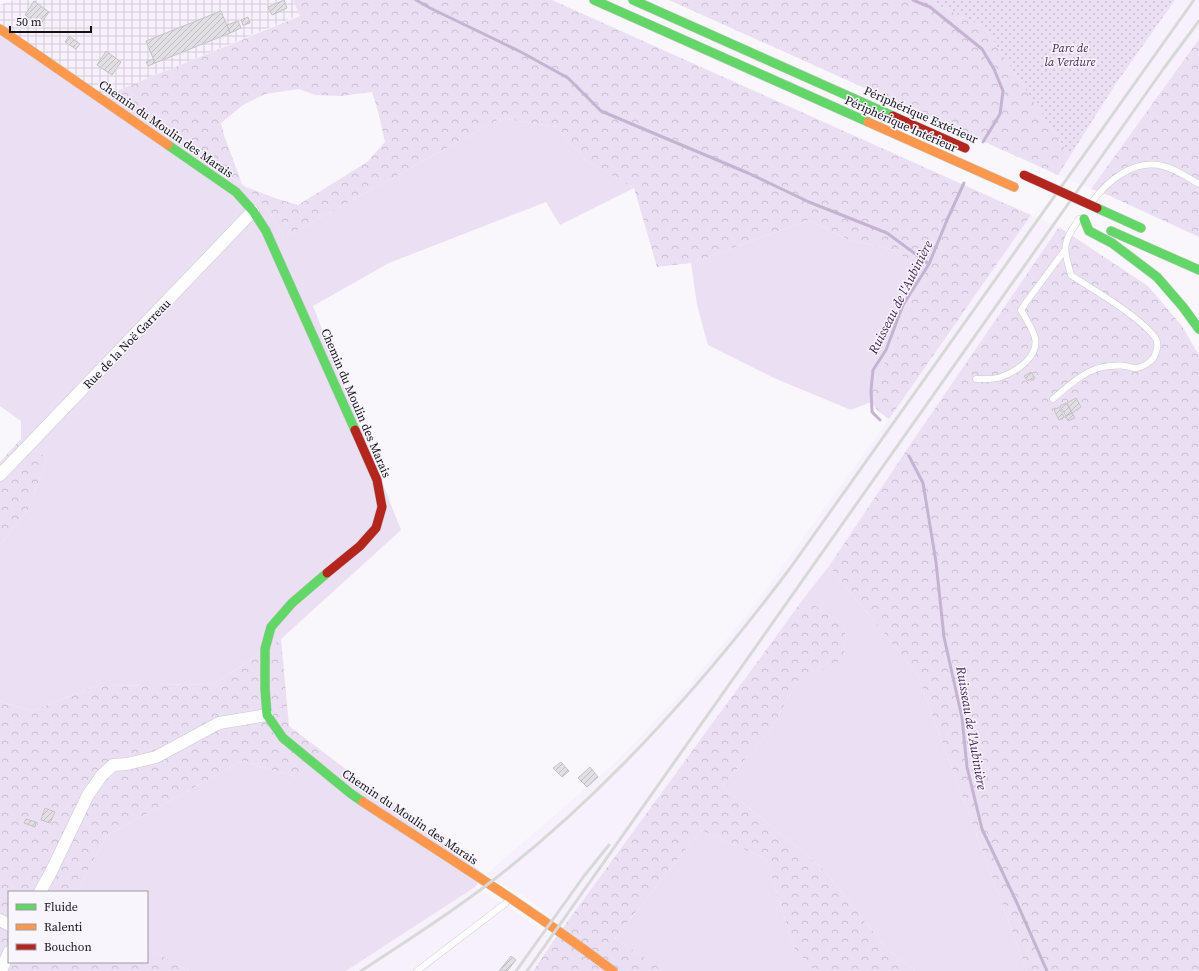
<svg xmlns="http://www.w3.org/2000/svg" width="1199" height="971" viewBox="0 0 1199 971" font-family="'Source Serif 4',serif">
<defs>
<pattern id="industrial-grid" width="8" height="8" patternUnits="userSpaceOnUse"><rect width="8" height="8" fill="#f7f0fd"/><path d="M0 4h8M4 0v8" fill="none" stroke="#d3cdd8"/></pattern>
<pattern id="forest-crowns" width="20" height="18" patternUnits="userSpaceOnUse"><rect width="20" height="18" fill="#ebdff4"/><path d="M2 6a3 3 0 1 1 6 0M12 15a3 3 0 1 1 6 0" fill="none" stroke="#c9bed0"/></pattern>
<pattern id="park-dots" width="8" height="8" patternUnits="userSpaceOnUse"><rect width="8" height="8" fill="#ebdff4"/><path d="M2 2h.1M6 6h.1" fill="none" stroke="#c9bed0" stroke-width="1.8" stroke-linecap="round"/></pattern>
<pattern id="building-hatch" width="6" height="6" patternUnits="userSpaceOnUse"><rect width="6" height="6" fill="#e1dfe3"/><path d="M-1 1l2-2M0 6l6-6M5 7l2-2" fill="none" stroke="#c0bec2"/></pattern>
</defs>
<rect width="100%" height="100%" fill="#f9f7fb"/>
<path fill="#f7f0fd" d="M1175 0H1199V39L1091 189 1058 175 1117 82Z
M1031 215 1059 227 912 442 829 566 564 926 524 896 485 875 615 763 688 687 756 603 889 419Z
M475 887 514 911 554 940 532 971H347Z"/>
<path fill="url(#industrial-grid)" d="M13 0H293L300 15 100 98 0 29V5Z"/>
<path fill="#ebdff4" d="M0 29 100 98 114 92 127 106 246 187 268 210 285 237 501 118 557 127 585 160 634 188 560 225 546 202 389 263 313 306 401 530 281 639 214 684 96 686 32 711 0 701V545L29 508 47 458 21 439V421L0 406Z
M809 220 849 240 899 251 915 275 907 318 884 364 871 385V402L851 410 774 378 708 345 697 305 691 263Z
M829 566 917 674 1027 971H915L886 948 823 869 722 786 772 728 796 683 844 658 846 626 804 598Z
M322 751 485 875 475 887 346 971H189L151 950 147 949V892H77L106 836 242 761 297 777Z
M701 830 766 859 795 950 815 971H664L615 938Z"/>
<path fill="url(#forest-crowns)" d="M293 0H552L1031 215 889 419 878 411 871 402V385L884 364 907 318 915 275 899 251 849 240 809 220 691 263 657 267 634 188 585 160 557 127 501 118 285 237 268 210 246 187 275 198 298 205 367 162 385 142 378 111 372 92 341 96 315 95 299 89 265 94 243 105 221 123 224 135 242 184 126 105 114 92 300 16Z
M669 0H928L984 27 1070 156 1058 175Z
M1199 39V237L1110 196 1091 189Z
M1059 227 1148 286 1182 326 1199 355V971H1027L917 674 829 566 912 442Z
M21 439 47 458 29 508 0 545V462Z
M804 598 846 626 844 659 796 683 772 728 722 786 823 869 886 948 915 971H815L795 950 766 859 701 830 615 938 664 971H533L554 940Z
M281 639 289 726 322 751 297 777 242 761 106 836 77 892H9V962H147V949L151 950 189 971H0V701L32 711 96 686 214 684Z"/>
<path fill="url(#park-dots)" d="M928 0H1175L1117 82 1070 156 984 27Z"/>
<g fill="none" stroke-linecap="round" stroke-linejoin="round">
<path stroke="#c4b4d2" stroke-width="3" d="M416 0 430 8 521 52 568 78 601 111 748 173 809 202 887 233 929 264
M913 0 930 7 982 49 994 69 1003 91 1000 114 983 142
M880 420 872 412 871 390 873 370 886 350 903 305 929 264 947 220 964 183
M909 456 923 483 936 562 944 637 962 718 967 767 982 829 1017 903 1047 971"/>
</g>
<path fill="url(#building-hatch)" stroke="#c5c2c7" d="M284 0 287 8 272 15 268 7Z
M34 1 49 12 40 25 25 15Z
M221 11 230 33 155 63 146 41Z
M248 17 250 23 243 25 241 20Z
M238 21 241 28 230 33 227 25Z
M69 36 80 44 76 49 65 42Z
M106 51 121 62 112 75 97 65Z
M153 59 155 63 148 66 146 62Z
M1031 372 1035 378 1033 379 1034 380H1027L1024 376Z
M1076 398 1081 407 1072 413 1067 403Z
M1066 403 1072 413 1066 416 1060 406Z
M1059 407 1064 417 1059 420 1054 410Z
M1072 413 1075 418 1068 421 1066 416Z
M561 762 569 771 562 777 553 768Z
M590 767 598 777 587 787 578 778Z
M45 808 55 812 50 823 41 820Z
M26 819 36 822 35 827 24 823Z
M511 956 516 960 507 971H499Z"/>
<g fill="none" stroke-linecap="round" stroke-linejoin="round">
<g stroke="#ccc9ce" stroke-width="7">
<path id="lane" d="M1092 202C1108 180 1134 159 1163 166 1176 169 1187 177 1199 184
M976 379C984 379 993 380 1001 377 1017 371 1039 357 1035 338 1033 329 1026 319 1021 310L1027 301 1065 250
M1053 399C1069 385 1088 367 1110 366 1115 366 1121 365 1125 366 1129 366 1133 369 1137 368 1143 367 1151 362 1154 357 1157 351 1159 345 1156 339 1143 318 1093 290 1071 275 1063 246 1062 244 1079 219
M417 971 506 903 508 899"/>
</g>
<g stroke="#ccc9ce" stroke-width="13">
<path id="street" d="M0 475 253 211
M40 892 50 874 88 795 102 775 113 765 127 764 156 757 219 723 267 715
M0 920 9 925
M1 971 9 952"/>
</g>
<g stroke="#ccc9ce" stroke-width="10">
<path id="fast" d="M594 0 868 122
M633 0 893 116
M168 145 236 192 253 211 266 231 355 430
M1097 208 1141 228
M1084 219 1089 231 1112 243 1157 277 1183 307 1199 329
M1111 231 1199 270
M327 573 292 603 271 627 265 649V689L267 715 283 738 350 793 363 802"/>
</g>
<g stroke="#ccc9ce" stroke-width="10">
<path id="slow" d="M0 29 168 145
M868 122 1014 187
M363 802C447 857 533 910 613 971"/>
</g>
<g stroke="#ccc9ce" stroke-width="10">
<path id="jam" d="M893 116 965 148
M327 573 360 546 376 528 382 507 377 480 355 430"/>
</g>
<use href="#lane" stroke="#fefefe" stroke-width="6"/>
<use href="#street" stroke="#fefefe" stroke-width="12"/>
<use href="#fast" stroke="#63d668" stroke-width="9"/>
<use href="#slow" stroke="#ff974d" stroke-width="9"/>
<use href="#jam" stroke="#b3261e" stroke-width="9"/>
<path stroke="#d8d8d8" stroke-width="3" d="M361 971C407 941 452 912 496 878 609 790 705 682 791 567L1194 0
M516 971 584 876 609 845
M527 971 1164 68 1199 21"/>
<g stroke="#d2d1d4" stroke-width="10" stroke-linecap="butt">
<path id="jam-bridge" d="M1024 175 1097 208"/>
</g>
<use href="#jam-bridge" stroke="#b3261e" stroke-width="9"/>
</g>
<g text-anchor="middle" stroke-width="3" stroke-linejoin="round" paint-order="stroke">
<g font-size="12" font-style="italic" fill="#3f1f54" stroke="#f9f5fd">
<text x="1070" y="52">Parc de<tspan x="1070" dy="14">la Verdure</tspan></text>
</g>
<g font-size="12" fill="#141117" stroke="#f9f5fd">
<text transform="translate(921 115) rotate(24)" y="4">Périphérique Extérieur</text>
<text transform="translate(901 124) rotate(24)" y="4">Périphérique Intérieur</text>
<text transform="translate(166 129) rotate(35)" y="4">Chemin du Moulin des Marais</text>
<text transform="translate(127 344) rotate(-46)" y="4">Rue de la Noë Garreau</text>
<text transform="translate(356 403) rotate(67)" y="4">Chemin du Moulin des Marais</text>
<text transform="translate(410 817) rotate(34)" y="4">Chemin du Moulin des Marais</text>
</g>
<g font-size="13" font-style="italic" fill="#45265a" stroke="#f9f5fd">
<text transform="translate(900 297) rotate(-63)" y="5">Ruisseau de l'Aubinière</text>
<text transform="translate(972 728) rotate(80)" y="5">Ruisseau de l'Aubinière</text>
</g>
</g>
<rect x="8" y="891" width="140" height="72" fill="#f9f5fd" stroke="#9d9aa1"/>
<rect x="16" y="904" width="20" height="6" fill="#63d668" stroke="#9d9aa1"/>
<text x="44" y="911" font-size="12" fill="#141117">Fluide</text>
<rect x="16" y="924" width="20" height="6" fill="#ff974d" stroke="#9d9aa1"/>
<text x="44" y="931" font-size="12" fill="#141117">Ralenti</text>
<rect x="16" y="944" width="20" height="6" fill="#b3261e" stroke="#9d9aa1"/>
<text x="44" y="951" font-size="12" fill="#141117">Bouchon</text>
<path d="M10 26v6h81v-6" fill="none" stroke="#141117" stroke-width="2"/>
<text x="16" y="26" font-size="12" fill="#141117" stroke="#f9f5fd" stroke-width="3" paint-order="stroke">50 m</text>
</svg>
